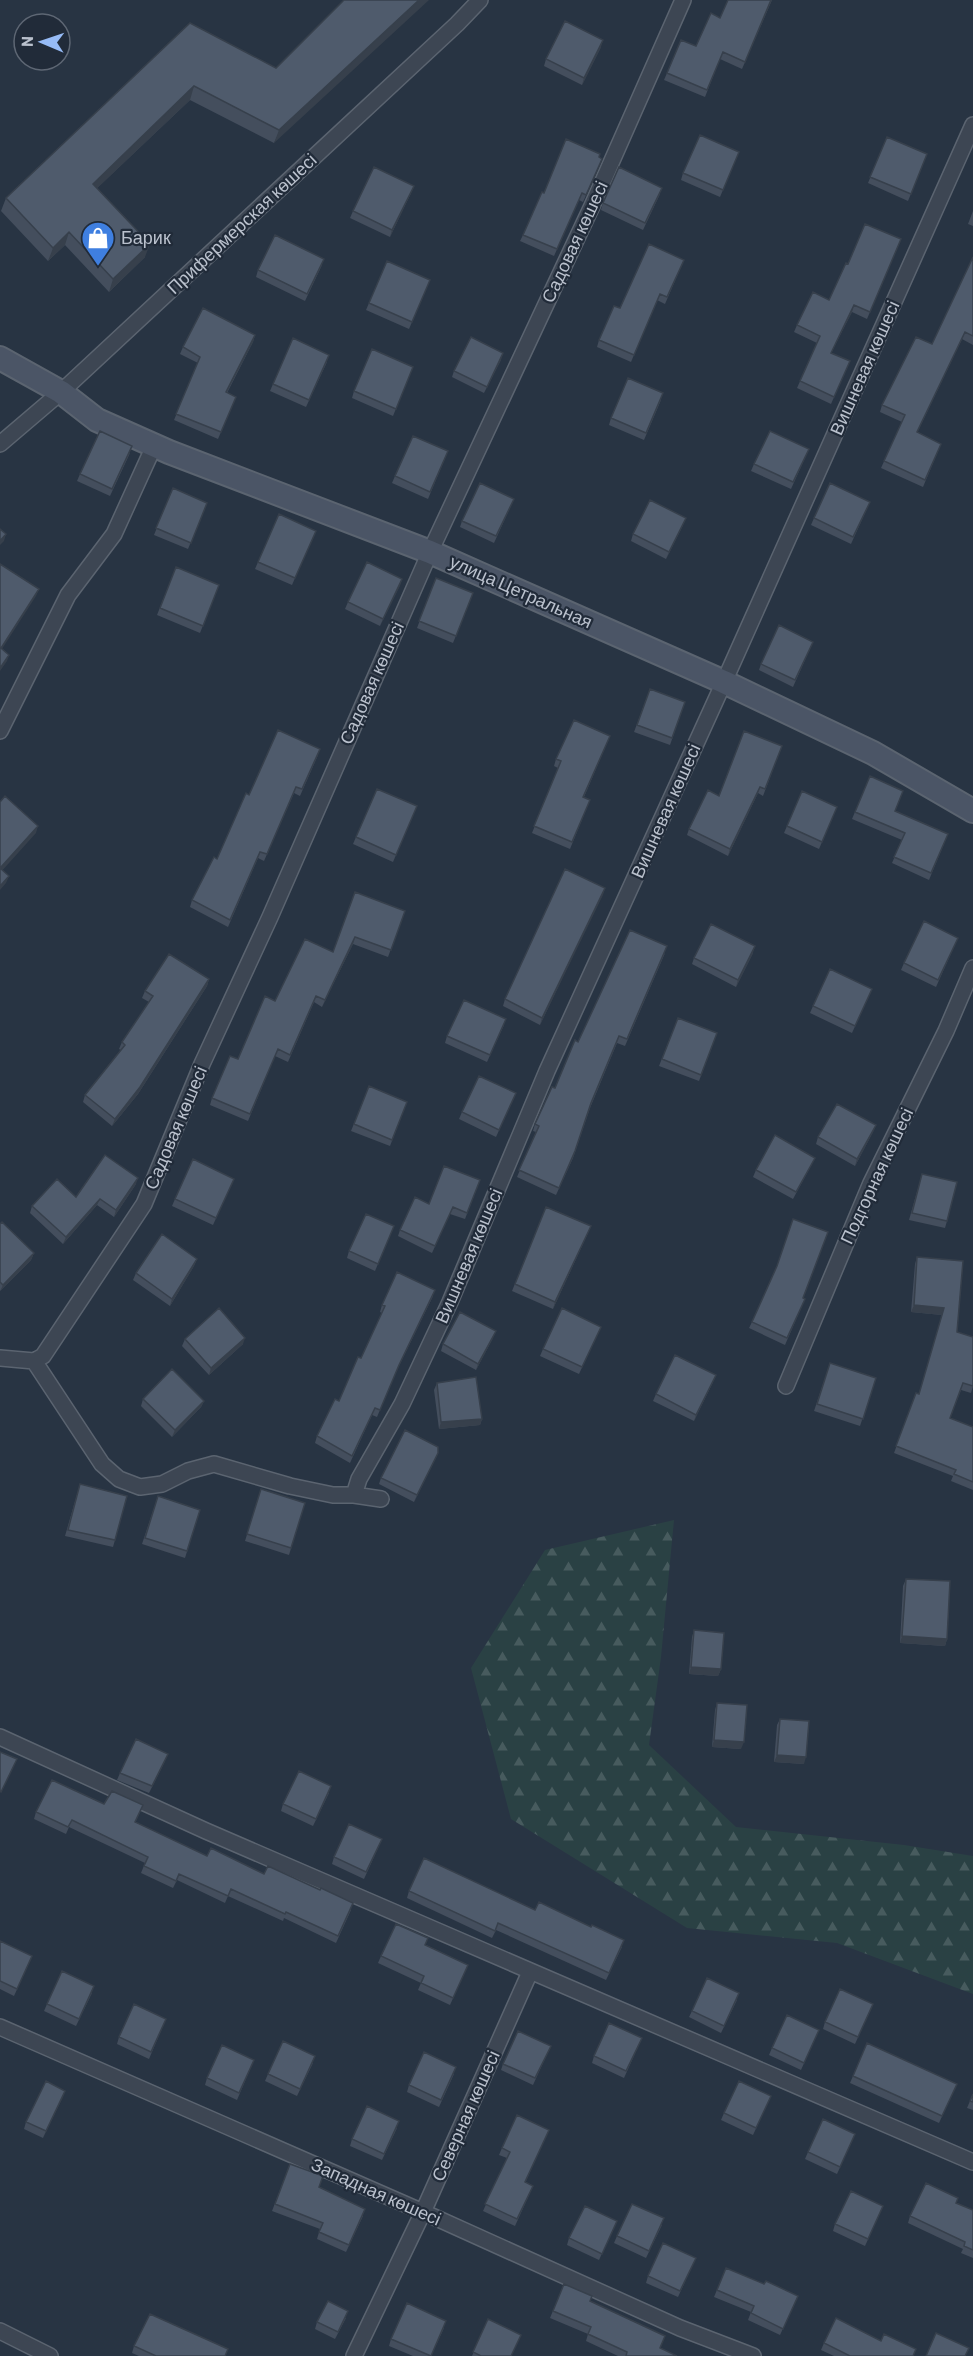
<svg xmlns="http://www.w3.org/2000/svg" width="973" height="2356" viewBox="0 0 973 2356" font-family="Barlow,sans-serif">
<defs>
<pattern id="forest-firs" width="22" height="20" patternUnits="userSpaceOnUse" patternTransform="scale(1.5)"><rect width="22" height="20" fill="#2a4144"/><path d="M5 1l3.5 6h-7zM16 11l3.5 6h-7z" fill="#475b5e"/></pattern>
</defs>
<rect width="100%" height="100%" fill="#283443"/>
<path fill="url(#forest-firs)" d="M674 1520 661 1657 649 1745 736 1827 904 1845 973 1856V1994L837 1943 687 1928 511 1819 471 1668 545 1550Z"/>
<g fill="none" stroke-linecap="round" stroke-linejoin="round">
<g stroke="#5b6470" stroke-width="18">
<path id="street" d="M0 444 61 392 457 24 480 0
M0 731 68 595 114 534 154 446
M0 1358 34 1361 43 1356 144 1204 202 1064 270 917 430 552 592 206 683 0
M34 1361 102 1464 119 1479 140 1487 162 1484 188 1471 214 1464 290 1486 333 1495H354L381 1499
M786 1386 871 1183 946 1031 973 968
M354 1495 359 1479 402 1404 450 1302 547 1071 724 682 973 125
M0 1737 206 1831 973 2162
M0 2027 423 2212 680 2328 753 2356
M0 2331 50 2356
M354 2356 423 2212 530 1972"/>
</g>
<g stroke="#5b6470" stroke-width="26">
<path id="secondary" d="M0 358 61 392 97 420 169 452 430 552 724 682 873 753 973 811"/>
</g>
<use href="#street" stroke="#3d4653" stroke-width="15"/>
<use href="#secondary" stroke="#4b5566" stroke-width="22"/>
</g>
<path fill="#444e5d" d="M344 0 274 143 190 100 97 188 145 257 109 292 65 245 48 261 1 211 6 198 190 23 276 68Z
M772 0 742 69 720 59 705 97 664 80 667 73 696 46 720 18Z
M601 47 582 85 544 66 546 59Z
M887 137 927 154 908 201 868 183Z
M739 152 720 197 681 180 683 173Z
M599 157 602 159 583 202 579 200 554 256 520 241 523 235Z
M411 193 390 237 350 218 353 211Z
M660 194 643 230 601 210 603 203Z
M973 211V226L968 224Z
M901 239 867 319 852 312 831 353 847 368 831 404 797 388 817 343 794 332 797 325 829 300 848 264Z
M973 257V345L962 339 917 433 941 444 923 487 881 468 902 422 880 412 882 405 932 344Z
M684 260 665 304 657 300 631 362 597 347 599 340 620 308Z
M322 265 305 301 256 277 258 270Z
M427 287 409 329 366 310 369 303Z
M255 335 253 342 227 393 236 397 218 439 174 420 198 363 180 354 183 347Z
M501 360 484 393 452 377 454 371Z
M327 362 306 407 270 391 273 384Z
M413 367 393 416 352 398 354 391Z
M661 400 644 440 609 425 611 418Z
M809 449 791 489 751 471 754 464Z
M448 451 428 499 392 483 395 476Z
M130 453 110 496 77 481 80 474Z
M173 488 207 503 188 549 154 535Z
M514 499 494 543 460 527 462 521Z
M870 502 851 544 811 525 814 518Z
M683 525 666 559 631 541 633 534Z
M313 537 292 585 255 569 258 562Z
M176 567 219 585 200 633 157 615Z
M436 578 473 593 453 643 417 628Z
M402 579 380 626 345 609 348 602Z
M813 642 793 687 759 670 761 664Z
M650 689 685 702 670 745 634 732Z
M610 736 584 797 590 800 570 849 532 833 558 768 554 766 556 759Z
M782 746 763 796 758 793 728 856 687 835 689 829 719 796Z
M318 755 300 796 294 793 264 861 258 858 228 927 190 907 192 900 217 859 249 795Z
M870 776 895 811 948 834 929 880 892 863 902 840 852 819Z
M417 806 393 862 353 844 356 837Z
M837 807 819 849 784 833 787 826Z
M605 888 540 1025 503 1006 505 999Z
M355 892 405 911 388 957 353 944 322 1007 314 1002 288 1062 275 1056 248 1121 210 1105 212 1098 275 1001 333 952Z
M958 938 936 987 901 970 904 963Z
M665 953 625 1046 617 1043 590 1108 573 1158 556 1195 517 1177 536 1132 533 1131 535 1124 555 1088 578 1042Z
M753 953 736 987 692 964 694 958Z
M209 979 207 986 138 1094 112 1126 83 1102 85 1095 121 1050 119 1049 122 1042 149 1002 142 998 145 991Z
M872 989 852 1033 810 1013 813 1006Z
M678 1018 717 1033 699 1081 659 1066Z
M504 1025 487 1062 445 1043 447 1036Z
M369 1086 407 1102 390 1146 351 1131Z
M516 1093 496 1137 459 1119 462 1112Z
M876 1125 873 1132 855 1166 816 1144 818 1137Z
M812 1164 793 1199 753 1177 756 1170Z
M922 1174 947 1221 945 1228 909 1220Z
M234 1179 213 1225 172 1206 175 1199Z
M480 1180 465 1219 450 1214 432 1253 398 1236 400 1230 429 1204Z
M136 1184 114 1217 97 1205 63 1244 30 1213 32 1206Z
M546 1207 588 1233 553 1309 512 1291Z
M0 1224 34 1253 31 1260 0 1291Z
M391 1233 375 1271 347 1258 349 1251Z
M917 1257 957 1332 973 1386 971 1393 961 1390 950 1418 973 1427V1490L951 1481 953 1476 894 1453 916 1393 919 1394 942 1315 911 1312 915 1264Z
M197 1259 194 1266 170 1306 133 1280 136 1273Z
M433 1296 396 1372 377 1417 372 1415 350 1463 315 1443 317 1436 339 1401 361 1358 382 1313 380 1312 382 1305Z
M805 1299 785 1345 749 1328 752 1322Z
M601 1327 579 1374 540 1356 543 1349Z
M493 1338 476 1370 441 1351 443 1344Z
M185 1339 243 1344 209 1375 182 1346Z
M830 1363 876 1378 860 1426 814 1411Z
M713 1382 694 1421 653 1401 656 1394Z
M437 1383 482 1419 480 1425 439 1429 434 1390Z
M143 1399 204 1401 201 1407 172 1437 141 1406Z
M438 1453 414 1502 379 1484 381 1478Z
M80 1484 115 1540 113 1547 65 1536Z
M158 1496 200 1510 185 1558 142 1544Z
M259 1496 305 1503 289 1555 245 1541Z
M906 1579 947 1639 945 1646 900 1643 903 1586Z
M694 1630 721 1669 718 1676 689 1674 692 1637Z
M717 1703 741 1749 712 1747 715 1710Z
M780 1719 804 1764 774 1762 777 1725Z
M165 1761 149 1793 117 1780 120 1773Z
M329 1793 313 1826 281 1811 283 1804Z
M104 1804 140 1812 135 1823 207 1856 264 1874 351 1910 336 1943 284 1918 283 1921 228 1896 225 1903 177 1880 173 1888 141 1873 145 1863 69 1827 66 1834 34 1819 36 1812Z
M379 1846 364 1879 332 1864 334 1857Z
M409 1891 535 1910 622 1947 606 1980 496 1930 492 1938 407 1898Z
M0 1941 29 1963 14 1996 0 1989Z
M426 1945 468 1965 450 2005 418 1990 421 1983 378 1963 381 1956Z
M92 1993 76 2026 44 2011 47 2004Z
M737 2000 721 2033 689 2017 692 2011Z
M873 2004 855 2044 823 2029 825 2022Z
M166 2019 149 2059 117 2044 119 2037Z
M819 2030 801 2070 769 2055 772 2048Z
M642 2038 624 2078 592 2063 594 2056Z
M548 2052 533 2085 501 2070 503 2064Z
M254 2060 237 2100 205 2085 207 2078Z
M313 2063 297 2096 265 2081 268 2074Z
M454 2074 439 2107 407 2092 409 2085Z
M853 2076 957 2084 939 2123 850 2083Z
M65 2091 43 2138 24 2129 26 2122Z
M973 2094V2110L967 2108Z
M771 2096 753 2135 721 2120 724 2113Z
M397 2128 382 2160 350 2146 352 2139Z
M549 2130 525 2183 530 2193 515 2226 483 2211 507 2158 499 2155 502 2148Z
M855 2134 837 2174 805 2159 808 2152Z
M290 2164 319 2187 363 2216 346 2252 317 2239 320 2229 272 2211Z
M957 2203 973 2210V2258L961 2253 963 2249 908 2223 910 2216Z
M880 2213 865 2246 833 2231 835 2224Z
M617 2221 599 2260 567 2245 569 2238Z
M662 2225 646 2258 614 2243 617 2236Z
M696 2258 678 2297 646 2283 648 2276Z
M726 2268 764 2284 798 2296 780 2335 748 2320 751 2312 714 2297Z
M564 2284 661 2348 677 2356H618L586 2341 588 2334 550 2318Z
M346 2318 335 2339 315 2329 317 2322Z
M488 2319 521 2335 511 2356H472Z
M444 2328 431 2356H413L389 2346 391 2339Z
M881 2341 913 2356H834L821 2350 824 2343Z
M134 2346 226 2356H139L132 2353Z"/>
<path fill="#37404c" d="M419 0H429L274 143 279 130Z
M603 40 601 47 582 85 584 78Z
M194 86 190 100 88 197 93 184Z
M414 186 411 193 390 237 392 230Z
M69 232 65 245 48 261 53 248Z
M150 244 145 257 109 292 113 279Z
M854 305 852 312 828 359 831 353Z
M965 332 962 339 914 439 917 432Z
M255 335 253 342 223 399 226 392Z
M503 353 501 360 484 393 487 387Z
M686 518 683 525 666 559 669 552Z
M6 534 4 541 0 545V541Z
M402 579 400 586 380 626 383 619Z
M39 589 36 596 0 652V650Z
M9 655 7 661 0 671V668Z
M760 787 758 793 728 856 730 849Z
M38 826 36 833 0 873V868Z
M9 876 6 883 0 890V886Z
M605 888 603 895 540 1025 542 1018Z
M355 937 353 944 322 1007 325 1000Z
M755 946 753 953 736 987 738 980Z
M209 979 207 986 138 1094 112 1126 115 1119Z
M876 1125 873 1132 855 1166 857 1159Z
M138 1178 136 1184 114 1217 116 1210Z
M100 1199 97 1205 63 1244 66 1237Z
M591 1226 588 1233 553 1309 555 1302Z
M34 1253 31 1260 0 1291 3 1285Z
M197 1259 194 1266 170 1306 172 1299Z
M914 1305 944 1308 942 1315 911 1312Z
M496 1331 493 1338 476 1370 478 1364Z
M245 1338 243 1344 209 1375 211 1368Z
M716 1375 713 1382 694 1421 696 1415Z
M204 1401 201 1407 172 1437 175 1430Z
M482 1419 480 1425 439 1429 441 1422Z
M438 1453 435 1460 414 1502 417 1495Z
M902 1636 947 1639 945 1646 900 1643Z
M691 1667 721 1669 718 1676 689 1674Z
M714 1740 744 1742 741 1749 712 1747Z
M777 1755 806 1757 804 1764 774 1762Z
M65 2091 63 2097 43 2138 46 2131Z"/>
<path fill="#4f5b6c" stroke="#37404c" stroke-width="1.5" d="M344 0H419L279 130 194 86 93 184 150 244 113 279 69 232 53 248 6 198 190 23 276 68Z
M728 0H771L745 62 723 52 707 90 667 73 681 40 696 46 711 13 720 18Z
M565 21 603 40 584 78 546 59Z
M700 135 739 152 723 190 683 173Z
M887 137 927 154 911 194 870 177Z
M566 139 600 154 599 157 602 159 586 195 582 193 557 249 523 235 542 192 544 193Z
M374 167 414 186 392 230 353 211Z
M619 167 662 188 645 223 603 203Z
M865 224 901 239 870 312 854 305 831 353 850 361 834 397 800 381 820 336 797 325 813 292 829 300 846 263 848 264Z
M275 235 324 259 307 294 258 270Z
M649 244 684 260 667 297 660 294 634 355 599 340 614 306 620 308Z
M973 257V336L965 332 917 432 941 444 925 480 884 461 905 415 882 405 916 337 932 344Z
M387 261 430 280 412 322 369 303Z
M203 308 255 335 226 392 236 397 221 432 176 414 200 357 183 347Z
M471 337 503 353 487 387 454 371Z
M293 338 329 355 309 400 273 384Z
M372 349 413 367 396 409 354 391Z
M628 378 663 393 646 433 611 418Z
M100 431 132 446 112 489 80 474Z
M770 431 809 449 793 482 754 464Z
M413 436 448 451 430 492 395 476Z
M480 483 514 499 496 536 462 521Z
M830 483 870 502 853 537 814 518Z
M173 488 207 503 191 543 156 528Z
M650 500 686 518 669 552 633 534Z
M279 514 316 531 295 578 258 562Z
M0 529 6 534 0 541Z
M367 562 402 579 383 619 348 602Z
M0 564 39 589 1 648 9 655 0 668Z
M176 567 219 585 203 626 160 608Z
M436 578 473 593 456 636 419 621Z
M779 625 813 642 795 680 761 664Z
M650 689 685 702 672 738 637 725Z
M574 720 610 736 583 797 590 800 572 842 534 826 561 761 556 759Z
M278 730 320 749 302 789 296 787 267 854 260 852 230 920 192 900 214 857 217 859 246 793 249 795Z
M744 731 782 746 765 789 760 787 730 849 689 829 708 790 719 796Z
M870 776 903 791 895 811 948 834 931 873 894 857 905 833 855 812Z
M377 789 417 806 396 855 356 837Z
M802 791 837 807 822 842 787 826Z
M5 796 38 826 0 868 9 876 0 886V802Z
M565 869 605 888 542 1018 505 999Z
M355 892 405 911 391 950 355 937 325 1000 316 996 290 1055 278 1049 250 1114 212 1098 230 1056 238 1059 265 996 275 1001 305 939 333 952Z
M924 921 958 938 938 980 904 963Z
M711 924 755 946 738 980 694 958Z
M630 930 667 946 627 1039 619 1036 591 1103 575 1151 559 1188 519 1170 539 1126 535 1124 552 1087 555 1088 575 1040 578 1042Z
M169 954 209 979 140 1087 115 1119 85 1095 125 1045 122 1042 153 996 145 991Z
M830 969 872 989 855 1026 813 1006Z
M464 1000 506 1019 490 1055 447 1036Z
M678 1018 717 1033 701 1075 662 1059Z
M479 1076 516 1093 499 1130 462 1112Z
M369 1086 407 1102 392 1140 354 1124Z
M837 1104 876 1125 857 1159 818 1137Z
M775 1135 815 1158 796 1192 756 1170Z
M105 1155 138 1178 116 1210 100 1199 66 1237 32 1206 57 1179 76 1197Z
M193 1159 234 1179 216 1218 175 1199Z
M444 1166 480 1180 467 1213 453 1207 435 1246 400 1230 415 1197 429 1204Z
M922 1174 957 1182 947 1221 912 1213Z
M546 1207 591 1226 555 1302 515 1284Z
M366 1214 394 1226 378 1264 349 1251Z
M793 1219 828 1232 803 1298 805 1299 787 1338 752 1322 777 1266Z
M2 1222 34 1253 3 1285 0 1282V1224Z
M162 1234 197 1259 172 1299 136 1273Z
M917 1257 963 1261 957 1332 973 1337V1386L963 1383 950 1418 973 1427V1482L954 1474 956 1470 896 1446 916 1393 919 1394 944 1308 914 1305Z
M397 1272 435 1290 399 1365 380 1410 375 1408 352 1456 317 1436 335 1399 339 1401 358 1357 361 1358 385 1306 382 1305Z
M219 1308 245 1338 211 1368 185 1339Z
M562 1308 601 1327 582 1367 543 1349Z
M460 1312 496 1331 478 1364 443 1344Z
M675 1355 716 1375 696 1415 656 1394Z
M830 1363 876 1378 863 1419 817 1404Z
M172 1369 204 1401 175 1430 143 1399Z
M476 1377 482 1419 441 1422 437 1383Z
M405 1430 438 1447V1453L417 1495 381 1478Z
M80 1484 127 1496 115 1540 68 1530Z
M261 1489 305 1503 291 1548 247 1534Z
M158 1496 200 1510 187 1551 145 1538Z
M906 1579 950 1581 947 1639 902 1636Z
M694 1630 724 1633 721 1669 691 1667Z
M717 1703 747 1705 744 1742 714 1740Z
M780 1719 809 1721 806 1757 777 1755Z
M136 1739 168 1754 152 1786 120 1773Z
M0 1752 17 1759 1 1792 0 1791Z
M299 1771 331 1786 316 1819 283 1804Z
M52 1780 104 1804 112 1791 143 1805 135 1822 207 1856 211 1848 264 1874 268 1866 320 1890 321 1888 353 1903 338 1936 286 1912 285 1914 231 1889 228 1896 179 1874 176 1881 144 1866 148 1857 72 1820 68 1827 36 1812Z
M349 1824 382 1839 366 1872 334 1857Z
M424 1858 535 1910 539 1902 591 1927 592 1925 624 1940 609 1973 498 1923 495 1931 409 1891Z
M396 1924 428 1938 425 1945 468 1965 453 1998 421 1983 424 1976 381 1956Z
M0 1941 32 1956 17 1989 0 1981Z
M62 1971 94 1986 79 2019 47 2004Z
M707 1978 739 1993 724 2026 692 2011Z
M840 1989 873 2004 858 2037 825 2022Z
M134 2004 166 2019 151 2052 119 2037Z
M787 2015 819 2030 804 2063 772 2048Z
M609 2023 642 2038 626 2071 594 2056Z
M518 2031 551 2046 535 2078 503 2064Z
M283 2041 315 2056 300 2089 268 2074Z
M867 2043 957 2084 942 2116 853 2076Z
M222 2045 254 2060 239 2093 207 2078Z
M424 2052 456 2067 441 2100 409 2085Z
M46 2081 65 2091 46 2131 26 2122Z
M739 2081 771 2096 756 2128 724 2113Z
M973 2094V2102L970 2101Z
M367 2106 399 2121 384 2154 352 2139Z
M517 2115 549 2130 525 2182 533 2186 517 2219 485 2204 510 2152 502 2148Z
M823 2119 855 2134 840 2167 808 2152Z
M290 2164 323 2176 319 2187 365 2209 349 2245 319 2232 323 2223 275 2204Z
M926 2183 958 2198 956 2203 973 2210V2250L964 2246 965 2242 910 2216Z
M851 2191 883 2206 868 2239 835 2224Z
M632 2204 664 2218 649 2251 617 2236Z
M585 2206 617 2221 602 2254 569 2238Z
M663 2243 696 2258 680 2291 648 2276Z
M726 2268 764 2284 766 2281 798 2296 783 2329 751 2313 754 2306 717 2290Z
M564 2284 592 2296 590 2301 665 2336 660 2348 677 2356H626L627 2352 588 2334 591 2327 553 2311Z
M328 2301 348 2311 338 2332 317 2322Z
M407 2303 446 2321 431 2356 391 2339Z
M150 2314 228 2349 225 2356H156L134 2346Z
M836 2318 881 2341 884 2334 916 2349 913 2356H850L824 2343Z
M488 2319 521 2335 511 2356H481L473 2352Z
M936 2333 969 2348 965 2356H926Z"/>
<defs>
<g id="shop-pin" transform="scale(1.725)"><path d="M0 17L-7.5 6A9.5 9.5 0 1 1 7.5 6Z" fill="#3f7fe0" stroke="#212b39"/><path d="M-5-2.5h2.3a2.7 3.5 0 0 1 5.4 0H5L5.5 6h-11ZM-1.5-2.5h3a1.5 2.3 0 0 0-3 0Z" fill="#fff"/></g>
</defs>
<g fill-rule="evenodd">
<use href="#shop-pin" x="98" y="238"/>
</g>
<g text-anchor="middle" stroke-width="4.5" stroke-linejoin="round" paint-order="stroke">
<g font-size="18" fill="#bac1cd" stroke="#212b39">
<text transform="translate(242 224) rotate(-43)" y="6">Прифермерская көшесі</text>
<text transform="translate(575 242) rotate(-65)" y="6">Садовая көшесі</text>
<text transform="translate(865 368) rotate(-66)" y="6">Вишневая көшесі</text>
<text transform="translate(521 592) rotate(24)" y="6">улица Цетральная</text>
<text transform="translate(372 683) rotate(-66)" y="6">Садовая көшесі</text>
<text transform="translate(666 811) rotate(-66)" y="6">Вишневая көшесі</text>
<text transform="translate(176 1128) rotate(-67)" y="6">Садовая көшесі</text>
<text transform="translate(877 1176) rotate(-65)" y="6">Подгорная көшесі</text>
<text transform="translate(469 1256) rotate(-67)" y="6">Вишневая көшесі</text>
<text transform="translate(466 2116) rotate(-66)" y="6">Северная көшесі</text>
<text transform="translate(376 2192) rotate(24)" y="6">Западная көшесі</text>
</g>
<g font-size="18" fill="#bac1cd" stroke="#212b39" text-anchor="start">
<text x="121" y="244">Барик</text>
</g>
</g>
<g transform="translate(42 42) rotate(272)"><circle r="28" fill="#212b39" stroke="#5e6774" stroke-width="1.5"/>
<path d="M0-4.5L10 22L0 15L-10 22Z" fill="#96bbf6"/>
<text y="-9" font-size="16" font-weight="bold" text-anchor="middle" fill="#bac1cd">N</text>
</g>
</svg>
